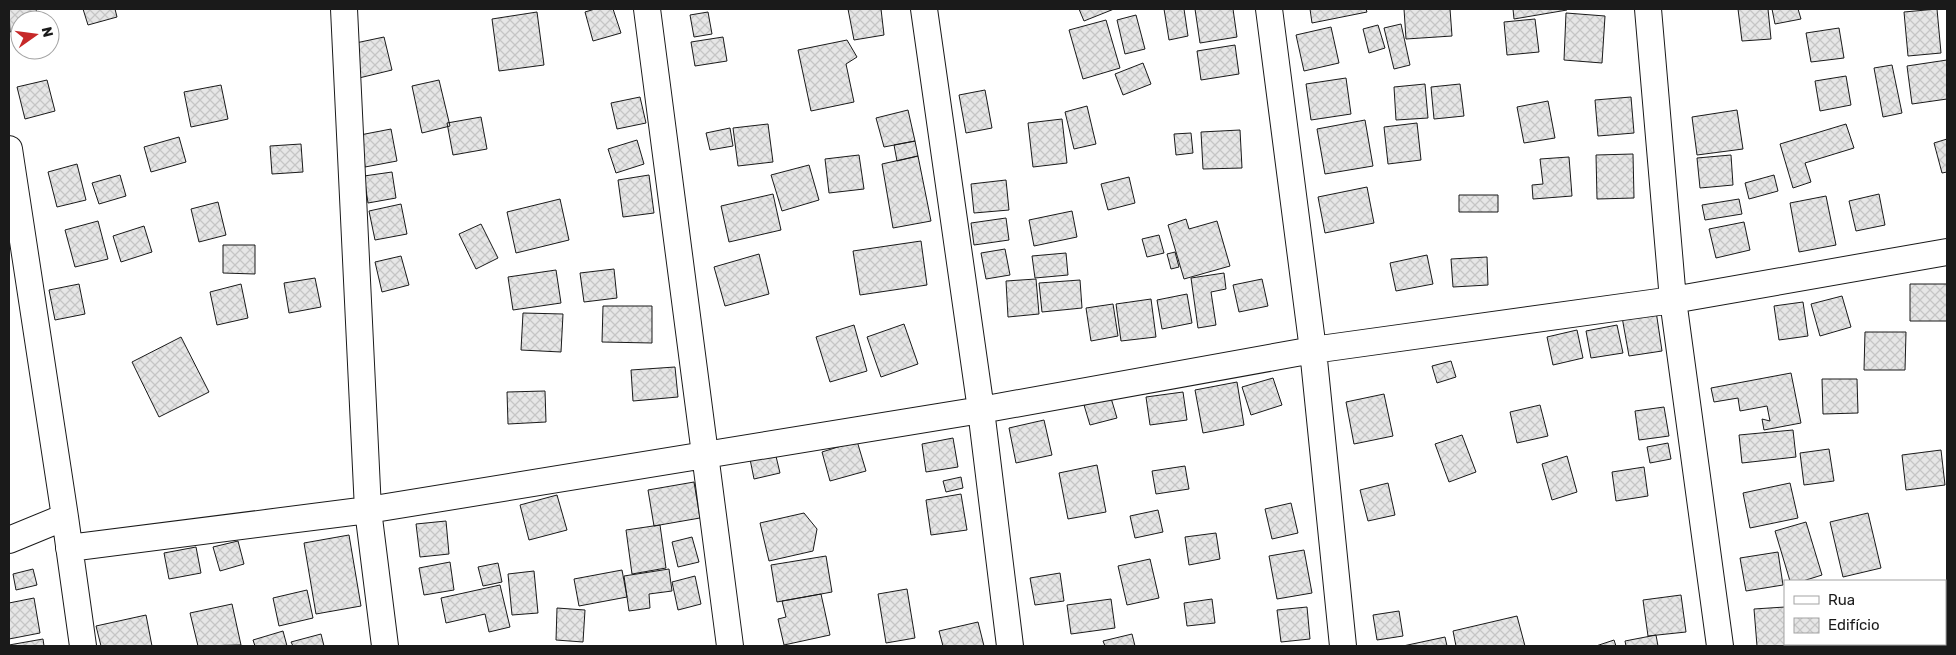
<svg xmlns="http://www.w3.org/2000/svg" width="1956" height="655" viewBox="0 0 1956 655" font-family="Rubik,sans-serif">
<defs>
<pattern id="building-cross-hatch" width="8" height="8" patternUnits="userSpaceOnUse" patternTransform="scale(1.25)"><rect width="8" height="8" fill="#e6e6e6"/><path d="M0 0l8 8M0 8l8-8" fill="none" stroke="#c5c5c5"/></pattern>
</defs>
<rect width="100%" height="100%" fill="#fff"/>
<path fill="url(#building-cross-hatch)" stroke="#1a1a1a" d="M9 9H36L38 20H20V29L10 32Z
M83 9H115L117 17 88 25Z
M595 9H613L621 33 593 41 585 12Z
M848 9H881L884 35 854 40Z
M1079 9H1114L1084 21Z
M1164 9H1184L1188 36 1169 40Z
M1195 9H1233L1237 37 1200 43Z
M1310 9H1366L1367 12 1312 23Z
M1404 9H1450L1452 36 1406 39Z
M1513 9H1566L1567 10 1514 19Z
M1738 9H1768L1771 39 1742 41Z
M1772 9H1798L1801 19 1775 24Z
M1937 9 1941 53 1908 56 1904 12Z
M537 12 544 65 499 71 492 19Z
M708 12 712 34 694 37 690 15Z
M1566 13 1605 16 1602 63 1564 60Z
M1136 15 1145 49 1125 54 1117 20Z
M1535 19 1539 52 1507 55 1504 22Z
M1106 20 1120 68 1083 79 1069 30Z
M1401 24 1410 65 1394 69 1384 28Z
M1378 25 1385 48 1369 53 1363 29Z
M1331 27 1339 63 1304 71 1296 35Z
M1839 28 1844 58 1811 62 1806 33Z
M384 37 392 70 359 78 351 44Z
M723 37 727 61 695 66 691 42Z
M847 40 857 57 846 64 854 102 811 111 798 50Z
M1235 45 1239 74 1201 80 1197 51Z
M1947 60V99L1912 104 1907 66Z
M1143 63 1151 84 1123 95 1115 74Z
M1892 65 1902 113 1883 117 1874 68Z
M1846 76 1851 105 1820 111 1815 81Z
M1346 78 1351 114 1311 120 1306 84Z
M47 80 55 111 25 119 17 87Z
M439 80 450 126 422 133 412 86Z
M1425 84 1428 118 1396 120 1394 87Z
M1460 84 1464 116 1434 119 1431 87Z
M221 85 228 119 191 127 184 92Z
M985 90 992 128 966 133 959 95Z
M640 97 646 123 617 129 611 103Z
M1631 97 1634 133 1598 136 1595 100Z
M1548 101 1555 138 1524 143 1517 107Z
M1087 106 1096 144 1074 149 1065 112Z
M908 110 915 141 884 147 876 118Z
M1737 110 1743 149 1697 155 1692 117Z
M481 117 487 149 453 155 447 123Z
M1062 119 1067 163 1033 167 1028 123Z
M1365 120 1373 166 1325 174 1317 129Z
M1417 123 1421 160 1388 164 1384 127Z
M768 124 773 162 738 166 733 128Z
M1846 124 1854 148 1805 163 1811 182 1793 188 1780 144Z
M730 128 733 146 710 150 706 133Z
M391 129 397 161 365 167 360 135Z
M1240 130 1242 168 1203 169 1201 132Z
M1191 133 1193 153 1176 155 1174 134Z
M179 137 186 162 151 172 144 147Z
M1947 139V172L1942 173 1934 143Z
M637 140 644 164 616 173 608 149Z
M915 141 918 156 897 161 894 145Z
M301 144 303 172 272 174 270 146Z
M1633 154 1634 198 1597 199 1596 155Z
M859 155 864 189 829 193 825 159Z
M1731 155 1733 185 1700 188 1697 158Z
M918 156 931 221 893 228 882 164Z
M1569 157 1572 196 1533 199 1532 185 1543 184 1540 159Z
M77 164 86 200 57 207 48 172Z
M809 165 819 200 782 211 771 175Z
M392 172 396 198 368 203 364 176Z
M120 175 126 196 99 204 92 183Z
M649 175 654 213 623 217 618 180Z
M1774 175 1778 191 1749 199 1745 183Z
M1129 177 1135 203 1108 210 1101 184Z
M1006 180 1009 210 974 213 971 184Z
M1367 187 1374 223 1325 233 1318 197Z
M773 194 781 230 729 242 721 206Z
M1879 194 1885 225 1856 231 1849 201Z
M1459 195H1498V212H1459Z
M1826 196 1836 245 1799 252 1790 203Z
M560 199 569 240 516 253 507 212Z
M1739 199 1742 214 1705 220 1702 205Z
M218 202 226 235 199 242 191 209Z
M401 204 407 234 375 240 369 211Z
M1072 211 1077 237 1034 246 1029 220Z
M1006 218 1009 240 974 245 971 223Z
M1186 219 1189 229 1217 221 1230 266 1184 279 1168 225Z
M98 221 108 259 75 267 65 230Z
M1744 222 1750 250 1716 258 1709 229Z
M481 224 498 258 476 269 459 234Z
M144 226 152 252 121 262 113 236Z
M1159 235 1164 253 1147 257 1142 239Z
M921 241 927 285 860 295 853 251Z
M223 245H255V274L223 273Z
M1005 249 1010 275 986 279 981 253Z
M1175 252 1179 267 1171 269 1167 254Z
M1066 253 1068 275 1035 278 1032 256Z
M759 254 769 294 725 306 714 267Z
M1427 255 1433 284 1396 291 1390 263Z
M401 256 409 285 382 292 375 262Z
M1487 257 1488 285 1453 287 1451 259Z
M614 269 617 298 584 302 580 273Z
M556 270 561 303 513 310 508 277Z
M1224 273 1226 289 1211 292 1216 325 1198 328 1191 278Z
M315 278 321 307 289 313 284 283Z
M1036 279 1039 314 1008 317 1006 281Z
M1262 279 1268 306 1239 312 1233 285Z
M1080 280 1082 308 1042 312 1039 283Z
M79 284 85 314 55 320 49 290Z
M241 284 248 318 217 325 210 292Z
M1910 284H1947V321H1910Z
M1187 294 1192 323 1162 329 1157 300Z
M1842 296 1851 327 1820 336 1811 304Z
M1151 299 1156 337 1121 341 1116 304Z
M1803 302 1808 336 1779 340 1774 306Z
M1113 304 1118 336 1091 341 1086 308Z
M603 306H652V343L602 342Z
M1656 311 1662 351 1629 356 1622 317Z
M523 313 563 314 561 352 521 350Z
M904 324 918 364 881 377 867 337Z
M854 325 867 371 830 382 816 337Z
M1617 325 1623 353 1591 358 1586 331Z
M1577 330 1583 358 1553 365 1547 337Z
M1865 332H1906L1905 370H1864Z
M181 337 209 392 159 417 132 362Z
M1451 361 1456 377 1437 383 1432 366Z
M675 367 678 397 633 401 631 370Z
M1791 373 1801 423 1764 430 1762 419 1770 421 1767 406 1740 411 1738 398 1714 402 1711 388Z
M1273 378 1282 405 1251 415 1242 387Z
M1822 379H1857L1858 413 1823 414Z
M1237 382 1244 425 1203 433 1195 390Z
M545 391 546 422 508 424 507 392Z
M1183 392 1187 420 1150 425 1146 397Z
M1384 394 1393 436 1354 444 1346 402Z
M1111 398 1117 418 1090 425 1084 405Z
M1540 405 1548 436 1517 443 1510 412Z
M1664 407 1669 436 1639 440 1635 411Z
M1044 420 1052 455 1016 463 1009 428Z
M1793 430 1796 457 1742 463 1739 435Z
M1462 435 1476 472 1449 482 1435 444Z
M953 438 958 467 926 472 922 444Z
M857 441 866 471 830 481 822 452Z
M1668 443 1671 459 1650 463 1647 447Z
M774 448 780 473 754 479 749 454Z
M1829 449 1834 481 1804 485 1800 453Z
M1941 450 1945 485 1906 490 1902 455Z
M1567 456 1577 492 1552 500 1542 464Z
M1097 465 1106 512 1068 519 1059 473Z
M1185 466 1189 489 1156 494 1152 471Z
M1644 467 1648 496 1616 501 1612 472Z
M961 477 963 488 946 492 943 481Z
M694 482 700 518 654 526 648 490Z
M1388 483 1395 515 1368 521 1360 490Z
M1790 483 1798 518 1750 528 1743 493Z
M961 494 967 530 931 535 926 500Z
M557 495 567 530 529 540 520 505Z
M1291 503 1298 533 1272 539 1265 509Z
M1158 510 1163 532 1135 538 1130 516Z
M804 513 817 529 813 551 769 561 760 523Z
M1868 513 1881 568 1843 577 1830 522Z
M446 521 449 554 420 557 416 524Z
M1806 522 1822 575 1803 581H1790L1775 531Z
M660 525 666 568 632 574 626 530Z
M1216 533 1220 559 1189 565 1185 537Z
M349 535 361 606 316 614 304 543Z
M692 537 699 562 678 567 672 542Z
M238 541 244 564 220 571 213 547Z
M196 547 201 573 169 579 164 553Z
M1304 550 1312 593 1277 599 1269 556Z
M1778 552 1783 585 1746 591 1740 558Z
M826 556 832 592 777 602 771 565Z
M1150 559 1159 598 1127 605 1118 566Z
M450 562 454 590 424 595 419 568Z
M498 563 502 582 483 586 478 567Z
M33 569 37 585 16 590 13 574Z
M669 569 672 591 649 594 650 608 629 611 624 576Z
M622 570 627 597 579 606 574 579Z
M534 571 538 613 512 615 508 574Z
M1060 573 1064 601 1035 605 1030 578Z
M695 576 701 604 678 610 672 582Z
M500 585 510 627 489 632 485 614 446 623 441 598Z
M907 589 915 638 886 643 878 594Z
M307 590 313 618 279 626 273 598Z
M821 594 830 635 784 645 778 619 786 617 782 601Z
M1681 595 1686 632 1648 636 1643 600Z
M34 598 40 633 9 639V603Z
M1111 599 1115 628 1071 634 1067 605Z
M1212 599 1215 623 1187 626 1184 603Z
M232 604 241 645 198 646 190 613Z
M1307 607 1310 639 1281 642 1277 610Z
M1785 607V644H1802L1803 646H1757L1754 609Z
M557 608 585 610 583 642 556 640Z
M1399 611 1403 636 1377 640 1373 615Z
M146 615 152 646H101L96 626Z
M1517 616 1525 646H1456L1453 631Z
M978 622 984 646H943L939 631Z
M283 631 287 646H255L253 640Z
M321 634 324 646H293L291 642Z
M1132 634 1135 646H1105L1103 641Z
M1656 635 1658 646H1626L1625 641Z
M1445 637 1447 646H1403Z
M43 639 44 646H9V645Z
M1614 640 1616 646H1596Z
M1828 644H1849V646H1828Z"/>
<g fill="none" stroke-linecap="round" stroke-linejoin="round">
<g stroke="#1a1a1a" stroke-width="28">
<path id="minor" d="M344 9 368 510 385 646
M647 9 730 646
M924 9 981 410 1313 350 1673 300 1648 9
M1269 9 1313 350 1343 646
M9 149 65 517
M9 540 65 517 83 646
M69 548 368 510 981 410 1010 646
M1720 646 1673 300 1947 252"/>
</g>
<use href="#minor" stroke="#fff" stroke-width="26"/>
</g>
<rect width="1956" height="655" fill="none" stroke="#1a1a1a" stroke-width="20"/>
<rect x="1784" y="580" width="162" height="65" fill="#ffffff" stroke="#a3a3a3"/>
<rect x="1794" y="596" width="25" height="8" fill="#ffffff" stroke="#a3a3a3"/>
<text x="1828" y="605" font-size="15" fill="#1a1a1a">Rua</text>
<rect x="1794" y="618" width="25" height="15" fill="url(#building-cross-hatch)" stroke="#a3a3a3"/>
<text x="1828" y="630" font-size="15" fill="#1a1a1a">Edifício</text>
<g transform="translate(35 35) rotate(76)"><circle r="24" fill="#ffffff" stroke="#a3a3a3"/>
<path d="M0-4L9 19L0 12L-9 19Z" fill="#c62828"/>
<text y="-8" font-size="14" font-weight="bold" text-anchor="middle" fill="#1a1a1a">N</text>
</g>
</svg>
